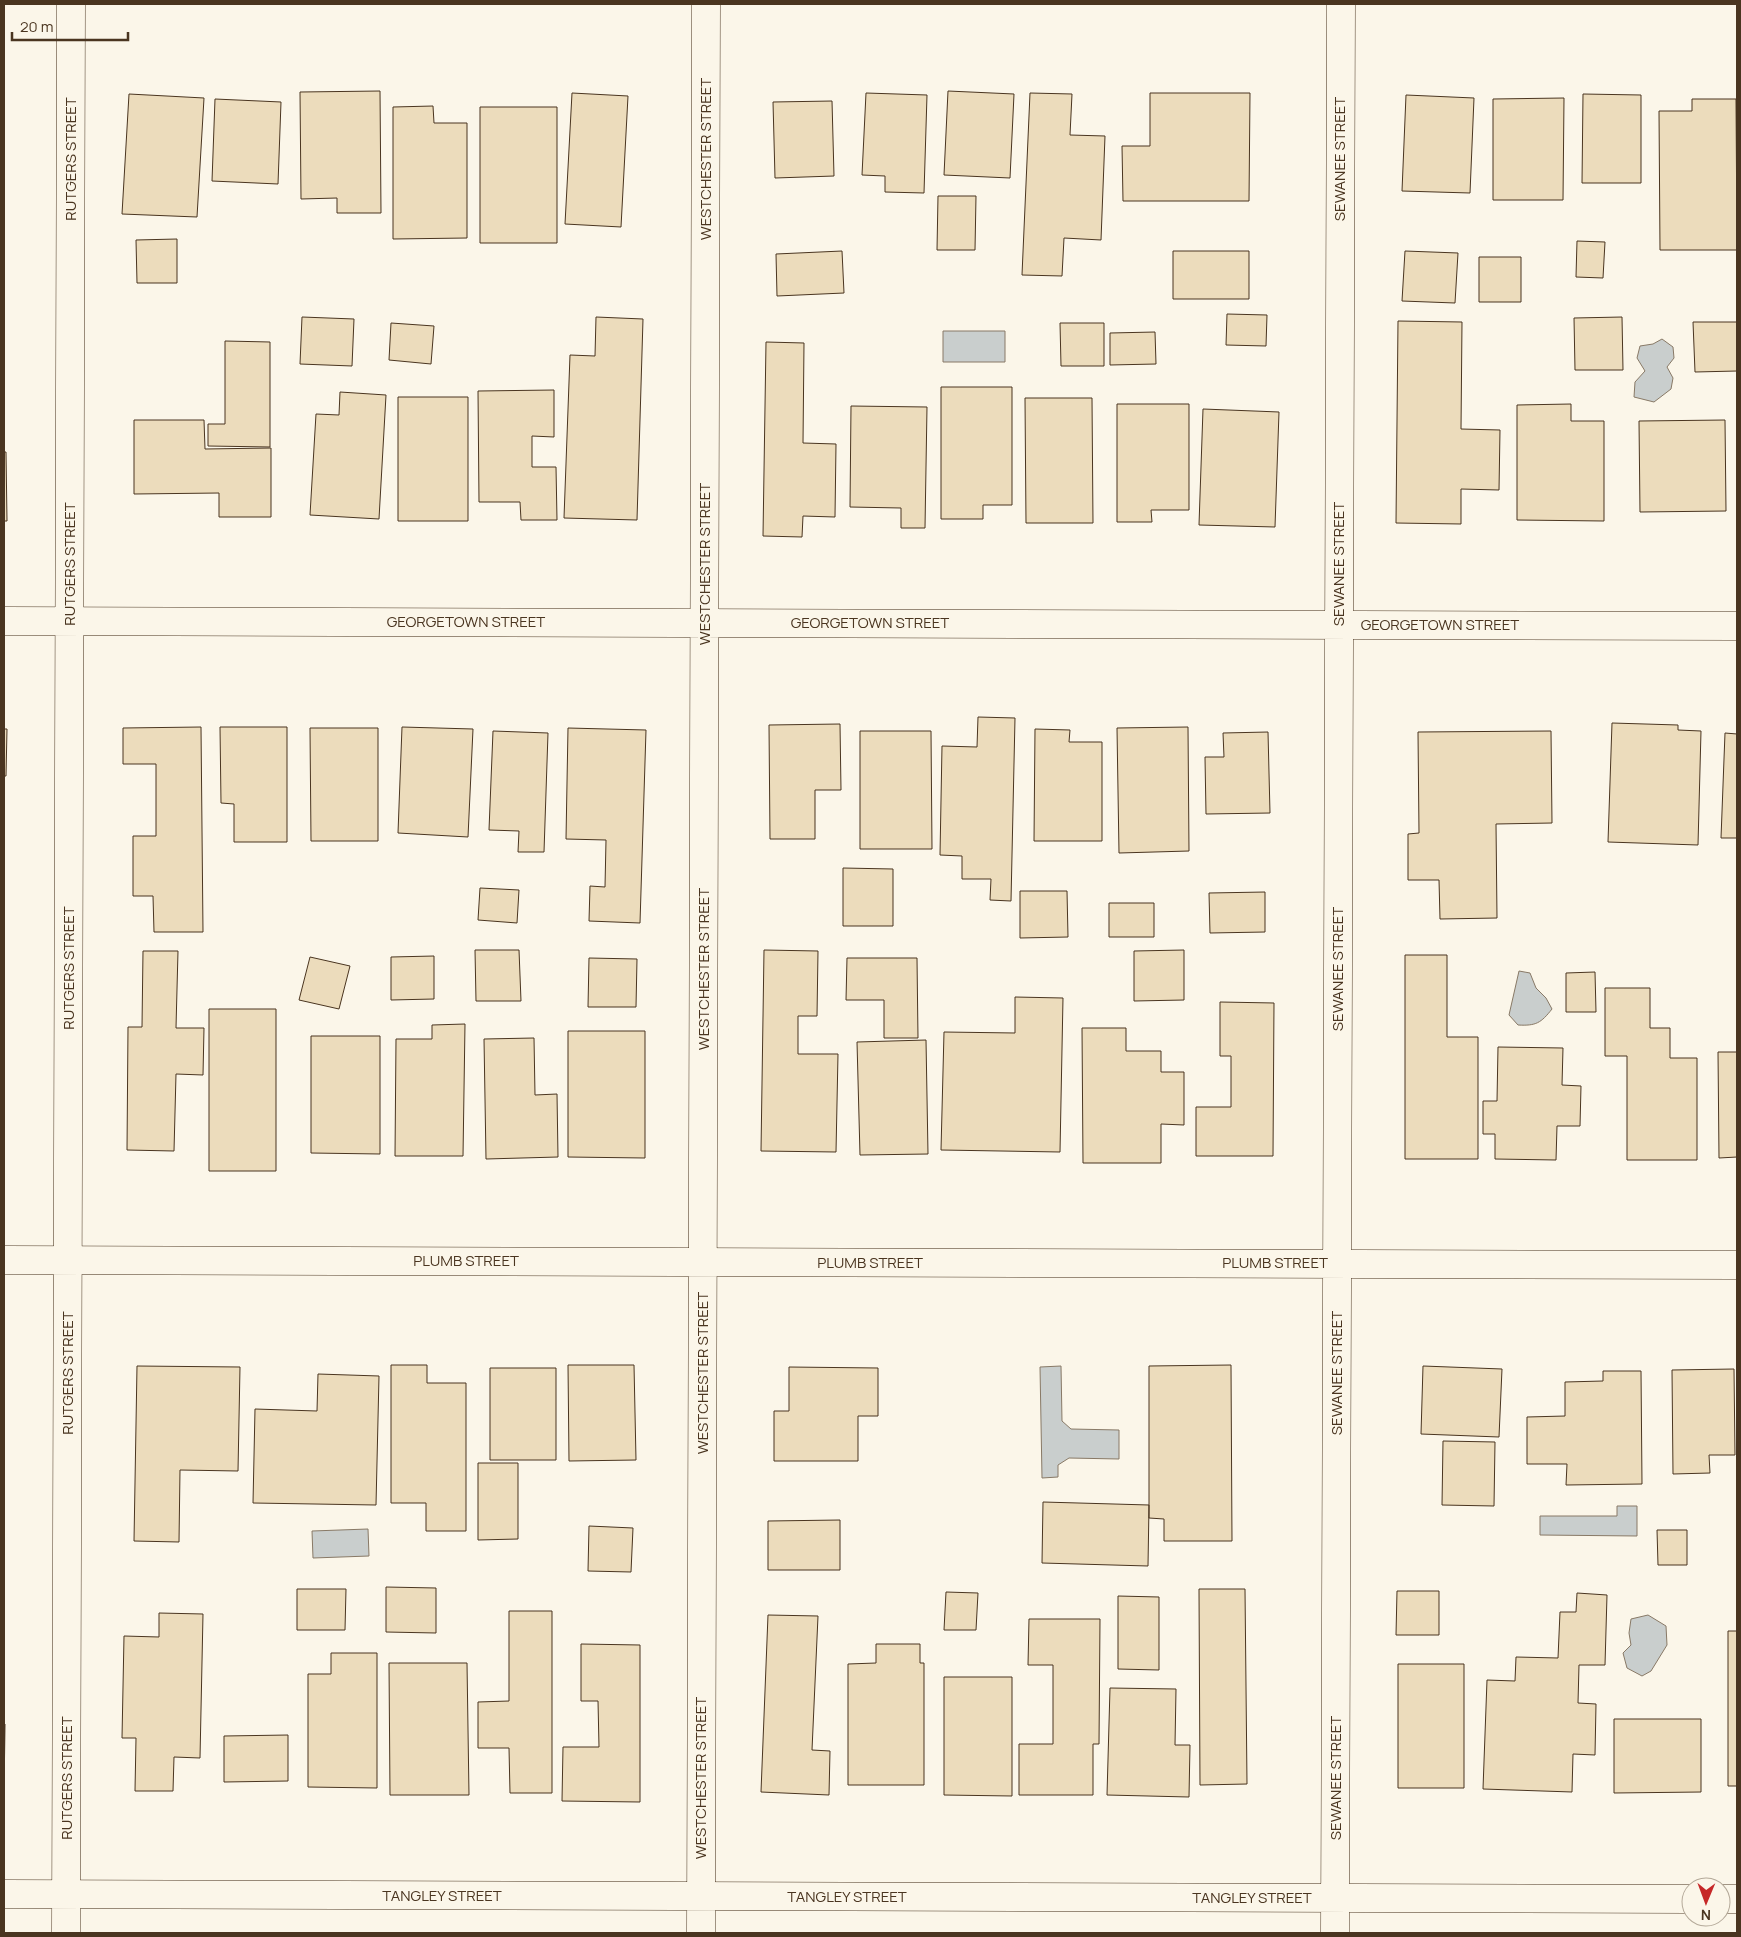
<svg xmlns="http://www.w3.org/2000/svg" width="1741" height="1937" viewBox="0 0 1741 1937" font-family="Manrope,sans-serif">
<rect width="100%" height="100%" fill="#fbf6e9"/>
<path fill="#c9cecd" stroke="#887966" d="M943 331H1005V362H943Z
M1662 339 1673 347 1674 358 1667 367 1673 378 1671 389 1654 402 1634 397 1635 382 1645 371 1637 358 1640 346 1653 344Z
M1519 971 1530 973 1536 988 1546 998 1552 1009C1541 1023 1536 1026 1518 1025L1509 1015Z
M1061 1366 1062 1421 1071 1429 1119 1430V1459L1069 1458 1058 1465V1477L1042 1478 1040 1367Z
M1617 1506H1637V1536L1540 1535V1516H1617Z
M368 1529 369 1556 313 1558 312 1531Z
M1648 1615 1666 1626 1667 1645 1651 1671 1642 1676 1627 1668 1623 1653 1631 1645 1629 1633 1631 1619Z"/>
<path fill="#ecdcbc" stroke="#4a3520" d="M380 91 381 213H337V198L301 199 300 92Z
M948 91 1014 94 1010 178 944 175Z
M572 93 628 96 621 227 565 224Z
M866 93 927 95 924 193 885 192V176L862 175Z
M1030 93 1072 94 1070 135 1105 136 1101 240 1064 238 1062 276 1022 275Z
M1150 93H1250L1249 201H1123L1122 146H1150Z
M129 94 204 98 197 217 122 214Z
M1583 94 1641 95V183H1582Z
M1406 95 1474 98 1470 193 1402 191Z
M1564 98 1563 200H1493V99Z
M215 99 281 102 278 184 212 181Z
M1692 99H1736L1737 250H1660L1659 111H1692Z
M832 101 834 176 775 178 773 102Z
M433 106 434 123H467V238L393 239V107Z
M480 107H557V243H480Z
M938 196H976L975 250H937Z
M177 239V283H137L136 240Z
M1577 241 1605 242 1603 278 1576 277Z
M842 251 844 293 777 296 776 254Z
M1173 251H1249V299H1173Z
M1405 251 1458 253 1455 303 1402 301Z
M1479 257H1521V302H1479Z
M1227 314 1267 315 1266 346 1226 345Z
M302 317 354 319 352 366 300 364Z
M596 317 643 319 637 520 564 518 570 355 595 356Z
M1622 317 1623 370H1575L1574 318Z
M1398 321 1462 322 1461 429 1500 430 1499 490 1461 489V524L1396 523Z
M1693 322H1737V371L1695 372Z
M391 323 434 326 431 364 389 360Z
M1060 323H1104V366H1061Z
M1155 332 1156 364 1110 365V333Z
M225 341 270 342V447L208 446V424H225Z
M766 342 804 343 803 443 836 444 835 517 803 516 802 537 763 536Z
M941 387H1012V505H983V519H941Z
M554 390V437L532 436V467H556L557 520H521L520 502H479L478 391Z
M340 392 386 395 379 519 310 515 316 414 339 415Z
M398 397H468V521H398Z
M1025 398H1092L1093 523H1026Z
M1117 404H1189V510H1151L1152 522H1117Z
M1571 404V421H1604V521L1517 520V405Z
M851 406 927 407 925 528H901V508L850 507Z
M1203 409 1279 412 1275 527 1199 525Z
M134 420H204L205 449 271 448V517H219V493L134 494Z
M1725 420 1726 511 1640 512 1639 421Z
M4 452H6L7 521H4Z
M978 717 1015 718 1011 901 990 900 991 879H962V856L940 855 942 746 977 747Z
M1612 723 1678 725V730L1701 731 1698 845 1608 842Z
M840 724 841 790H815V839H770L769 725Z
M201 727 203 932H154L153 896H133V836H156V764H123V728Z
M220 727H287V842H234V804L221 803Z
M402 727 473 729 468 837 398 833Z
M1188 727 1189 851 1119 853 1117 728Z
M310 728H378V841H311Z
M568 728 646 730 640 923 589 921 590 886 605 887 606 840 566 839Z
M4 729H7L6 776H4Z
M1035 729 1070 730 1069 742H1102V841H1034Z
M493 731 548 733 544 852H518L519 831 489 830Z
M860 731H931L932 849H860Z
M1551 731 1552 823 1496 824 1497 918 1440 919 1439 880H1408V834L1419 833 1418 732Z
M1268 732 1270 813 1206 814 1205 757H1224L1223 733Z
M1725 733 1737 734V838H1721Z
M843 868 893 869V926H843Z
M480 888 519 890 517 923 478 920Z
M1020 891H1067L1068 937 1020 938Z
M1265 892V932L1210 933 1209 893Z
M1109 903H1154V937H1109Z
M475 950H519L521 1001H476Z
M764 950 818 951 817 1016H798V1054H838L836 1152 761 1151Z
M1184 950V1000L1134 1001V951Z
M143 951H178L176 1028H204L203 1075 176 1074 174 1151 127 1150 128 1027H142Z
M1405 955H1447V1037H1478V1159H1405Z
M434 956V999L391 1000V957Z
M310 957 350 966 339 1009 299 1000Z
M589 958 637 959 636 1007H588Z
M847 958H917L918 1038H884V1000H846Z
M1595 972 1596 1012H1566V973Z
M1605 988H1650V1028H1670V1058H1697V1160H1627V1056H1605Z
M1015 997 1063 998 1060 1152 941 1150 944 1032 1015 1033Z
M1220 1002 1274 1003 1273 1156H1196V1107H1231V1056H1220Z
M209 1009H276V1171H209Z
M465 1024 463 1156H395L396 1039H432V1025Z
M1082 1028H1126V1051H1161V1072H1184V1125L1161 1124V1163H1083Z
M568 1031H645V1158L568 1157Z
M311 1036H380V1154L311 1153Z
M534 1038 535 1095 557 1094 558 1157 486 1159 484 1039Z
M926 1040 928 1154 860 1155 857 1042Z
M1498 1047 1563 1048 1562 1085 1581 1086 1580 1126H1557L1556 1160 1495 1159V1134H1483V1101H1497Z
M1718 1052H1737V1157L1719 1158Z
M391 1365H427V1383H466V1531H426V1503H391Z
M568 1365H634L636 1460 569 1461Z
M1231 1365 1232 1541H1164V1519L1149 1518V1366Z
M137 1366 240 1367 238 1471 180 1470 179 1542 134 1541Z
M1423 1366 1502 1369 1499 1437 1421 1434Z
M789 1367 878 1368V1416H858V1461H774V1411H789Z
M490 1368H556V1460H490Z
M1734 1369 1735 1455H1709L1710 1473 1673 1474 1672 1370Z
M1603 1371H1641L1642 1484 1566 1485 1567 1464H1527V1417L1565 1416V1382L1603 1381Z
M318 1374 379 1376 376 1505 253 1503 255 1409 317 1411Z
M1443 1441 1495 1442 1494 1506 1442 1505Z
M478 1463H518V1539L478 1540Z
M1043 1502 1149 1505 1148 1566 1042 1563Z
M840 1520V1570H768V1521Z
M589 1526 633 1528 631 1572 588 1571Z
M1657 1530H1687V1565H1658Z
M386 1587 436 1588V1633L386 1632Z
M297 1589H346L345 1630H297Z
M1199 1589H1245L1247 1784 1200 1785Z
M1397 1591H1439V1635H1396Z
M946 1592 978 1593 976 1630H944Z
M1577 1593 1607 1595 1605 1665H1579L1578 1703 1596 1704 1595 1755 1573 1754 1572 1792 1483 1789 1487 1680 1515 1681 1516 1657 1558 1658 1560 1612H1576Z
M1118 1596 1159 1597V1670L1118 1669Z
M509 1611H552V1793H510L509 1748H478V1702L509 1701Z
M159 1613 203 1614 200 1758 174 1757 173 1791H135L136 1738H122L124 1636 159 1637Z
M768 1615 818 1616 812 1750 830 1751 829 1795 761 1792Z
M1029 1619H1100L1099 1744H1093V1795H1019V1744H1053V1665H1028Z
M1728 1631H1737V1786H1728Z
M581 1644 640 1645V1802L562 1801 563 1747H599L598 1701H581Z
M876 1644H920V1663H924V1785H848V1664L876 1663Z
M331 1653H377V1788L308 1787V1674H331Z
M389 1663H467L469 1795H390Z
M1398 1664H1464V1788H1398Z
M944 1677H1012V1796L944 1795Z
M1110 1688 1176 1689 1175 1745H1190L1189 1797 1107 1795Z
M1614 1719H1701V1792L1614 1793Z
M4 1724H5L4 1794Z
M288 1735V1781L224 1782V1736Z"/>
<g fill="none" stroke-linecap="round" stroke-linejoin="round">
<g stroke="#4a3520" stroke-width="29">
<path id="minor" d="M4 621 1737 626
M4 1260 1737 1265
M4 1894 1691 1899
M1721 1899H1737
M66 1933 71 4
M701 1933 706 4
M1335 1933 1341 4"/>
</g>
<use href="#minor" stroke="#fbf6e9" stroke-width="28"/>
</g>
<g text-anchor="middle" stroke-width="4" stroke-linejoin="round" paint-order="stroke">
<g font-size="15" fill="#4a3520" stroke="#fbf6e9">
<text transform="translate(71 159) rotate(-90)" y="5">RUTGERS STREET</text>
<text transform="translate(706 159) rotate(-90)" y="5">WESTCHESTER STREET</text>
<text transform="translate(1340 159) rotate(-90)" y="5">SEWANEE STREET</text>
<text transform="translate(70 564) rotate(-90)" y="5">RUTGERS STREET</text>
<text transform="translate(705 564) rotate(-90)" y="5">WESTCHESTER STREET</text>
<text transform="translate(1339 564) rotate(-90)" y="5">SEWANEE STREET</text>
<text x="466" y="627">GEORGETOWN STREET</text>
<text x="870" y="628">GEORGETOWN STREET</text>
<text x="1440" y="630">GEORGETOWN STREET</text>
<text transform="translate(69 968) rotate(-90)" y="5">RUTGERS STREET</text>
<text transform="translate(704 969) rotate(-90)" y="5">WESTCHESTER STREET</text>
<text transform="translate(1338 969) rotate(-90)" y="5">SEWANEE STREET</text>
<text x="466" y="1266">PLUMB STREET</text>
<text x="870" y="1268">PLUMB STREET</text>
<text x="1275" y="1268">PLUMB STREET</text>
<text transform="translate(68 1373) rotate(-90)" y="5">RUTGERS STREET</text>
<text transform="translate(703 1373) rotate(-90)" y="5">WESTCHESTER STREET</text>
<text transform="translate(1337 1373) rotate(-90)" y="5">SEWANEE STREET</text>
<text transform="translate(67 1778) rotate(-90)" y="5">RUTGERS STREET</text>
<text transform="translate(701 1778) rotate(-90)" y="5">WESTCHESTER STREET</text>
<text transform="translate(1336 1778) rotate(-90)" y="5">SEWANEE STREET</text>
<text x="442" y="1901">TANGLEY STREET</text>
<text x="847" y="1902">TANGLEY STREET</text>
<text x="1252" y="1903">TANGLEY STREET</text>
</g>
</g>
<rect width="1741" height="1937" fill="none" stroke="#4a3520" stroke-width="10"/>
<g transform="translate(1706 1902) rotate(181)"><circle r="24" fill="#fbf6e9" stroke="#b4a999"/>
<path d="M0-4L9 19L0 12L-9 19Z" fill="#c62828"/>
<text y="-8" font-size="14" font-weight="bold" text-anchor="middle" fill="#4a3520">N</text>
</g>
<path d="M12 32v8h116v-8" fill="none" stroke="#4a3520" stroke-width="2.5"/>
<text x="20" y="32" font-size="15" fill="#4a3520" stroke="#fbf6e9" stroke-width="4" paint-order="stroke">20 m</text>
</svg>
